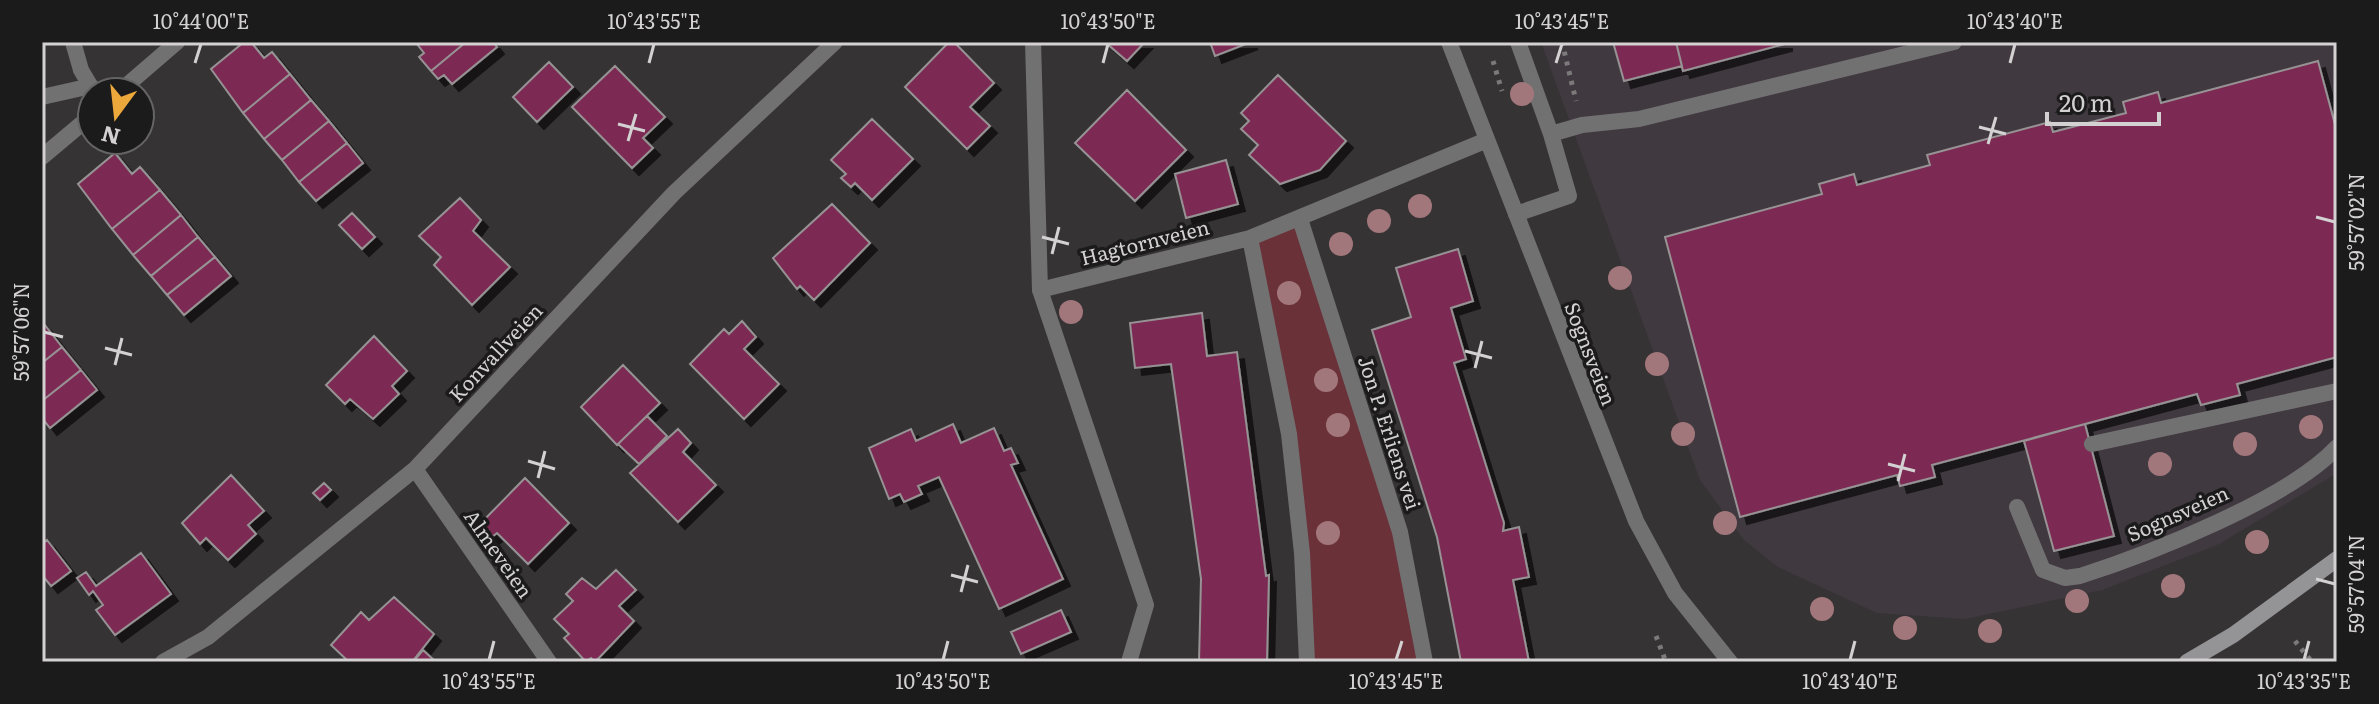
<svg xmlns="http://www.w3.org/2000/svg" width="2379" height="704" viewBox="0 0 2379 704" font-family="Literata,serif">
<defs>
<filter id="shadow"><feDropShadow dx="7" dy="7" stdDeviation="0" flood-color="#0009"/></filter>
</defs>
<rect width="100%" height="100%" fill="#363335"/>
<path fill="#413940" d="M1541 42H2337V473L2219 544 2102 590 1965 619 1877 613 1778 567 1744 540 1700 480Z"/>
<path fill="#6b3139" d="M1300 219 1400 532 1425 662H1307L1302 553 1250 238Z"/>
<path fill="#7c2b53" stroke="#979294" stroke-width="2" filter="url(#shadow)" d="M244 42H251L264 58 272 52 290 74 243 113 211 69Z
M420 42H466L431 71 419 57 424 53 417 44Z
M466 42H493L497 47 452 84 444 75 438 79 431 71Z
M949 42H954L994 83 970 107 990 126 967 149 905 87Z
M1105 42H1145L1127 61Z
M1210 42H1251L1215 56Z
M1613 42H1676L1682 66 1624 81Z
M1676 42H1785V44L1683 71Z
M2318 61 2337 132V357L2237 384 2240 395 2201 405 2197 394 1932 465 1935 477 1900 486 1897 475 1740 517 1665 237 1822 194 1819 184 1854 174 1857 185 1930 165 1927 155 2050 122 2053 132 2126 113 2123 102 2158 92 2161 103Z
M549 62 573 87 537 122 513 97Z
M615 66 665 117 643 138 653 148 632 168 572 107Z
M290 74 311 100 264 139 243 113Z
M1278 75 1346 141 1320 170 1280 184 1249 155 1258 145 1241 129 1249 121 1241 113Z
M1127 90 1186 150 1135 201 1075 143Z
M311 100 329 121 282 160 264 139Z
M872 119 913 159 872 200 855 183 851 187 841 178 846 174 831 160Z
M329 121 347 143 299 182 282 160Z
M347 143 363 163 316 201 299 182Z
M115 153 132 174 140 167 160 190 112 229 78 184Z
M1226 160 1238 204 1186 218 1175 174Z
M160 190 181 215 133 255 112 229Z
M460 198 481 220 473 231 510 267 472 305 434 265 441 257 419 236Z
M832 204 870 243 814 300 800 286 797 289 773 258Z
M352 213 375 237 362 249 339 225Z
M181 215 198 237 151 276 133 255Z
M198 237 215 257 167 295 151 276Z
M1458 249 1473 301 1451 308 1466 359 1454 363 1504 523 1503 531 1519 527 1529 577 1513 580 1529 662H1461L1437 537 1372 330 1411 317 1396 268Z
M215 257 231 276 184 315 167 295Z
M1202 313 1207 356 1237 352 1266 576 1269 575 1267 662H1199L1201 579 1171 364 1135 368 1130 323Z
M742 321 756 337 744 349 779 384 744 419 690 364 724 329 729 334Z
M44 324 62 347 42 363V325Z
M374 336 407 371 392 386 399 394 373 419 350 399 345 404 326 385Z
M62 347 81 370 42 401V363Z
M623 365 660 403 617 445 581 407Z
M81 370 97 390 50 428 42 418V401Z
M647 416 667 436 639 464 618 444Z
M953 424 961 443 994 428 1004 451 1011 448 1018 463 1011 465 1063 579 999 609 939 477 918 486 922 494 904 502 900 494 889 499 869 448 911 429 916 441Z
M2085 424 2114 536 2054 551 2024 441Z
M678 429 691 443 683 452 716 485 678 522 630 473Z
M231 475 264 511 248 525 256 534 228 560 206 538 200 544 182 523Z
M525 478 569 523 528 564 497 533 492 537 479 525Z
M324 483 331 490 320 500 313 493Z
M47 540 71 571 51 586 42 575V544Z
M141 553 171 594 115 635 96 610 103 605 93 591 89 595 77 578 86 572 96 586Z
M616 570 636 590 619 606 634 621 595 662 591 658 586 662 564 638 569 634 554 619 573 601 566 594 582 578 596 589Z
M394 597 434 634 412 662H349L331 645 361 612 369 620Z
M1061 610 1071 632 1021 654 1011 632Z
M423 650 436 662H413Z"/>
<g fill="none" stroke-linecap="round" stroke-linejoin="round">
<path stroke="#7b797a" stroke-width="5" stroke-dasharray="4 6" stroke-linecap="butt" d="M1562 42 1576 101
M1493 61 1502 91
M1656 636 1666 662
M2295 641 2312 662"/>
<path stroke="#727172" stroke-width="16" d="M73 42 81 70 94 92
M42 97 91 86
M1551 134 1582 125 1639 119 1954 42
M1516 214 1569 196 1551 134 1518 42
M1040 290 1146 605 1129 662
M2092 444 2337 391
M2017 507 2043 570 2065 578 2080 576C2149 554 2289 499 2337 447"/>
<path stroke="#727172" stroke-width="16" d="M1033 42 1040 290 1250 238 1487 140
M1449 42 1636 521 1675 593 1730 662
M119 92 177 42
M42 157 92 115
M1300 219 1400 532 1425 662
M1250 238 1289 434 1302 553 1307 662
M415 469 549 662
M163 662 208 637 415 469 674 193 835 42"/>
<path stroke="#949395" stroke-width="16" d="M2187 662 2233 635 2337 559"/>
</g>
<g fill="#a2777b">
<circle cx="1522" cy="94" r="12"/>
<circle cx="1420" cy="206" r="12"/>
<circle cx="1379" cy="221" r="12"/>
<circle cx="1341" cy="244" r="12"/>
<circle cx="1620" cy="278" r="12"/>
<circle cx="1289" cy="293" r="12"/>
<circle cx="1071" cy="312" r="12"/>
<circle cx="1657" cy="364" r="12"/>
<circle cx="1326" cy="380" r="12"/>
<circle cx="1338" cy="425" r="12"/>
<circle cx="2311" cy="427" r="12"/>
<circle cx="1683" cy="434" r="12"/>
<circle cx="2245" cy="444" r="12"/>
<circle cx="2160" cy="464" r="12"/>
<circle cx="1725" cy="523" r="12"/>
<circle cx="1328" cy="533" r="12"/>
<circle cx="2257" cy="542" r="12"/>
<circle cx="2173" cy="586" r="12"/>
<circle cx="2077" cy="601" r="12"/>
<circle cx="1822" cy="609" r="12"/>
<circle cx="1905" cy="628" r="12"/>
<circle cx="1990" cy="631" r="12"/>
</g>
<path fill="none" stroke="#d3d1d2" stroke-width="3" d="M195 63 201 44M649 63 654 44M1103 63 1108 44M1556 63 1562 44M2010 63 2015 44M618 124 645 131M1979 127 2006 134M628 141 636 114M1988 144 1996 117M2316 217 2335 222M1042 237 1069 244M1052 254 1059 227M44 332 63 337M105 348 132 355M1465 351 1492 358M115 365 122 338M1475 368 1482 341M528 461 555 469M1888 464 1915 471M538 478 545 451M1898 481 1905 454M951 575 978 582M2316 579 2335 584M961 592 968 565M489 660 494 641M943 660 948 641M1396 660 1402 641M1850 660 1855 641M2304 660 2309 641"/>
<g text-anchor="middle" stroke-width="7" stroke-linejoin="round" paint-order="stroke">
<g font-size="20" fill="#d3d1d2" stroke="#1c1b1c">
<text transform="translate(1145 243) rotate(-14)" y="7">Hagtornveien</text>
<text transform="translate(496 353) rotate(-47)" y="7">Konvallveien</text>
<text transform="translate(1590 354) rotate(69)" y="7">Sognsveien</text>
<text transform="translate(1389 433) rotate(72)" y="7">Jon P. Erliens vei</text>
<text transform="translate(2178 514) rotate(-24)" y="7">Sognsveien</text>
<text transform="translate(498 554) rotate(55)" y="7">Almeveien</text>
</g>
</g>
<rect width="2379" height="704" fill="none" stroke="#1c1b1c" stroke-width="88"/>
<g transform="translate(116 116) rotate(195)"><circle r="38" fill="#1c1b1c" stroke="#656465" stroke-width="2"/>
<path d="M0-6L14 30L0 20L-14 30Z" fill="#eda83c"/>
<text y="-12" font-size="22" font-weight="bold" text-anchor="middle" fill="#d3d1d2">N</text>
</g>
<path d="M2047 112v12h112v-12" fill="none" stroke="#d3d1d2" stroke-width="4"/>
<text x="2059" y="112" font-size="24" fill="#d3d1d2" stroke="#1c1b1c" stroke-width="6" paint-order="stroke">20 m</text>
<rect x="44" y="44" width="2291" height="616" fill="none" stroke="#d3d1d2" stroke-width="3"/>
<g font-size="20" text-anchor="middle" fill="#d3d1d2">
<text x="201" y="29">10°44'00"E</text>
<text x="654" y="29">10°43'55"E</text>
<text x="1108" y="29">10°43'50"E</text>
<text x="1562" y="29">10°43'45"E</text>
<text x="2015" y="29">10°43'40"E</text>
<text transform="translate(2357 222) rotate(-90)" y="7">59°57'02"N</text>
<text transform="translate(22 332) rotate(-90)" y="7">59°57'06"N</text>
<text transform="translate(2357 584) rotate(-90)" y="7">59°57'04"N</text>
<text x="489" y="689">10°43'55"E</text>
<text x="943" y="689">10°43'50"E</text>
<text x="1396" y="689">10°43'45"E</text>
<text x="1850" y="689">10°43'40"E</text>
<text x="2304" y="689">10°43'35"E</text>
</g>
</svg>
